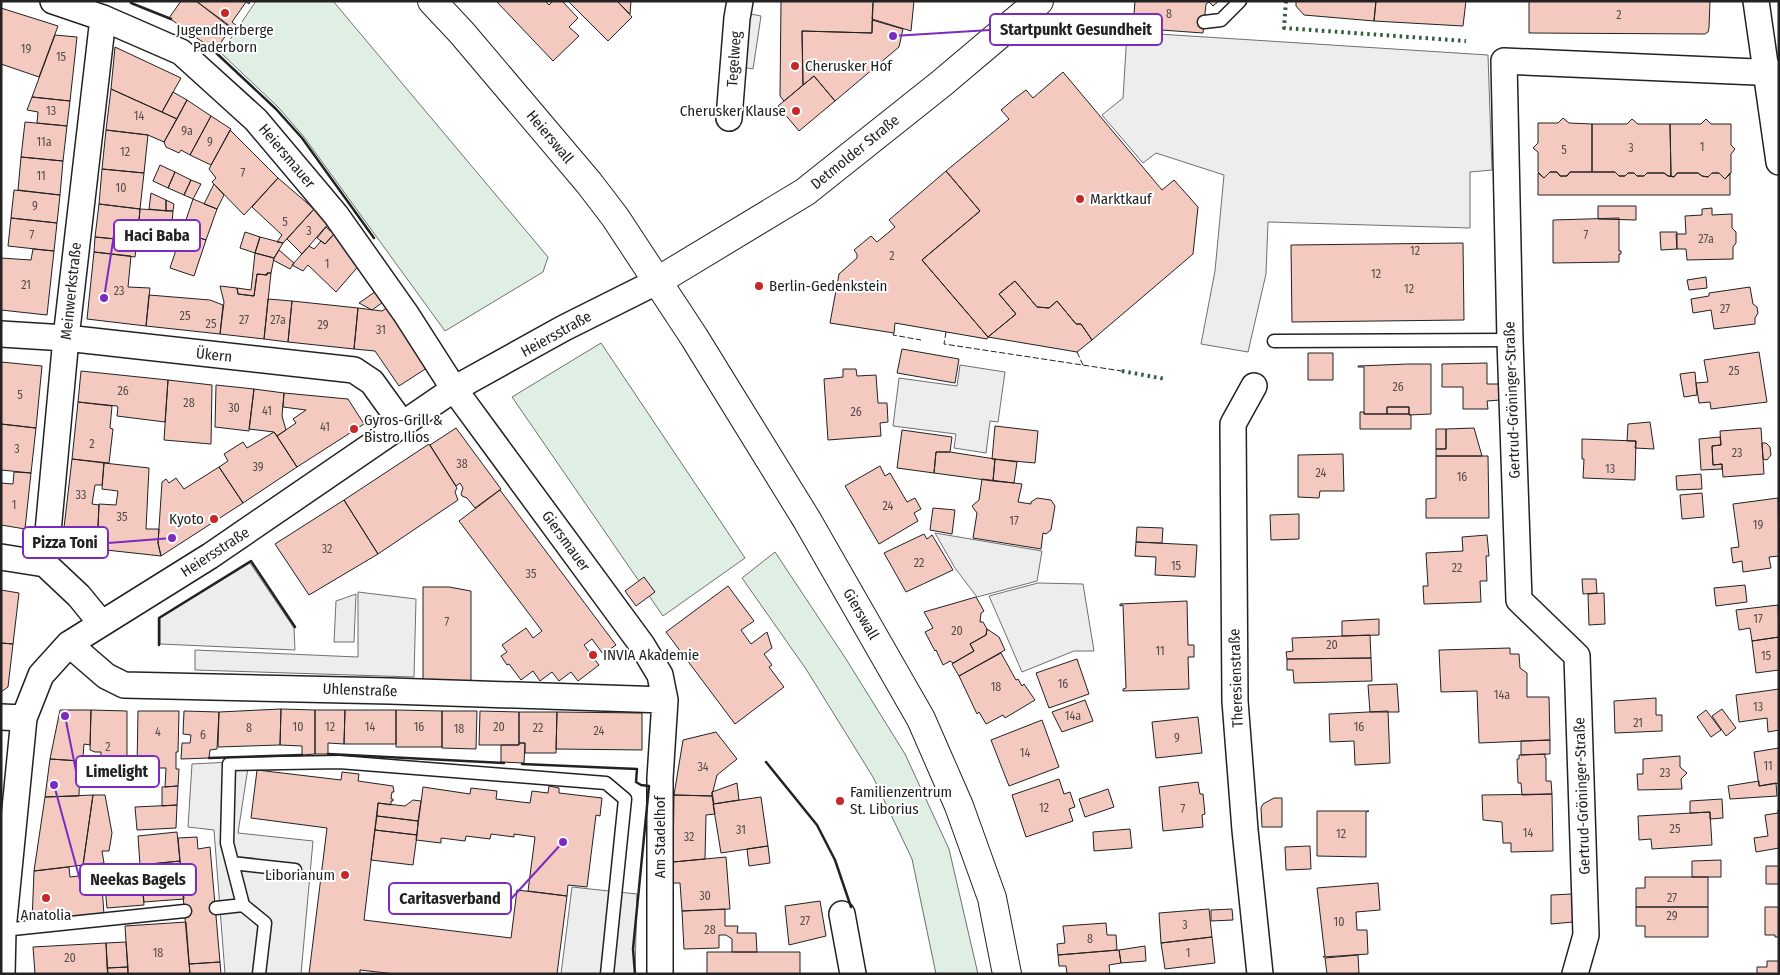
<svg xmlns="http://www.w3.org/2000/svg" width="1780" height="975" viewBox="0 0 1780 975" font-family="'Fira Sans Condensed',sans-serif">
<rect width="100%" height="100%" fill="#fff"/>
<path fill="#e0efe3" stroke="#6f6f6f" d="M256 1H333L548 257 543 272 445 331 304 137 278 107 221 53Z
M601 343 745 558 663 616 512 397Z
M775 552 846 659 905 754 949 849 978 974H936L912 859 873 777 806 669 742 578Z"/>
<path fill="#ededed" stroke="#6f6f6f" d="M751 14 761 16 753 69 742 67Z
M1127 32 1488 55 1492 170 1470 172V228L1268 222 1266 274 1248 352 1201 344 1215 271 1224 175 1156 153 1143 163 1102 115 1123 98Z
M960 365 1005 372 998 422 990 421 986 453 954 448 956 434 893 426 899 378 957 386Z
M935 533 1042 551 1037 581 977 597 955 568Z
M250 563 294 628 295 650 160 644V618Z
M1038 583 1083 584 1094 651H1074L1022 672 989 596Z
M358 592 416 599 414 677 195 670V650L358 657Z
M356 594 354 642H334L336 601Z
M249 761 238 833 313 841 301 974H225L214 830 188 827 192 764Z
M572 887 637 894 635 974H561Z"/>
<path fill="#f3c9c0" stroke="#222" d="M181 1H196L231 28 215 51 169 18Z
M196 1H250L249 4 246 2 232 22 237 26 234 29Z
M496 1H545L549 5 553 1H562L578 18 569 27 579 36 553 61Z
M568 1H617L632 17 608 41Z
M617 1H631L630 14Z
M781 1H875L873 3 872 33 802 31 803 85 784 101 780 96Z
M875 1H914L911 31 872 19 873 3Z
M1135 1H1219L1213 6 1209 2 1206 4 1203 33 1133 28Z
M1296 1H1376L1374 21 1304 15 1296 6Z
M1376 1H1466L1463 26 1374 21Z
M1529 1H1710L1709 28 1708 32 1705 34 1529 33Z
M1 8 58 26 39 77 1 64Z
M872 20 903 29 899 47 835 101 814 76 803 85 802 31 872 33Z
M55 35 77 37 70 101 32 97Z
M115 47 181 78 162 112 111 89Z
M1063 72 1162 190 1174 180 1198 207 1193 254 1092 340 1081 324H1076L1057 301 1049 308 1037 307 1015 281 999 294 1016 314 988 337 922 260 980 211 946 171 1009 119 1001 110 1014 99 1026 90 1033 98Z
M814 76 835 101 799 131 778 106Z
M111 89 177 119 164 142 148 135 106 130Z
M173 92 187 100 177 119 162 112Z
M32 97 70 101 67 126 37 123 38 112 27 110Z
M187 100 211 116 190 155 181 150 179 153 166 147 164 142Z
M211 116 231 129 211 165 190 155Z
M1563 118 1569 123 1592 124V172H1570L1567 176H1560L1557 172H1550L1544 178 1538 172V152L1533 148 1538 143V123H1558Z
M1632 119 1638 124H1670L1671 176H1668L1664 173H1647L1644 176H1637L1634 173H1628L1625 176H1619L1615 172H1592V124H1627Z
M1706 119 1711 124H1731V145L1735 149 1731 154V173L1725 179 1719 173H1712L1708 177 1702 176 1698 173H1677L1674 177 1671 176 1670 124H1701Z
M25 122 67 126 63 161 21 157Z
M106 130 148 135 144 173 102 169Z
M230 130 278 178 244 215 212 182 216 178 209 169Z
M21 157 63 161 60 195 18 190Z
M160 165 175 172 168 188 153 181Z
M102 169 144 173 140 209 99 204Z
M946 171 980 211 922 260 988 337 987 339 895 323 894 333 830 323 839 274 857 258V254L854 250 871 236 877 242 895 227 889 220Z
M175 172 191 180 184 195 168 188Z
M1550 172H1557L1560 176H1567L1570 172H1615L1619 176H1625L1628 173H1634L1637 176H1644L1647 173H1664L1668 176 1674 177 1677 173H1698L1702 176 1708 177 1712 173H1719L1725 179 1730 173V195H1538V173L1544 178Z
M278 178 314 209 283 243 277 242 282 235 252 207Z
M191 180 201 184 193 199 184 195Z
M214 184 224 195 217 209 204 204Z
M14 190 60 195 57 223 11 218Z
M151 193 166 200V211L149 209Z
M193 199 217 209 206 240 182 232Z
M166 200 174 204 173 211H166Z
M99 204 140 209 137 241 95 237Z
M1598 206H1636V220L1598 219Z
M1712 208V215L1732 214V228L1736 232V243L1733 247V259L1687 260 1686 249H1677L1676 234H1686L1685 216 1702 215V209Z
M140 209 173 211 172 224 139 221Z
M314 209 329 223 302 254 287 239Z
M11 218 57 223 54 251 8 246Z
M1619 218V251H1621V254H1619V262L1553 263V220Z
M326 227 334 234 325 244 317 238Z
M182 232 206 240 194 276 170 268Z
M245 232 260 237 255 253 240 248Z
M1660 232H1677V249L1661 250Z
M334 234 362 262 336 292 308 265 303 271 292 265 309 246 314 249 321 241 325 244Z
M95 237 137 241 135 257 94 252Z
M260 237 283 243 274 258 255 253Z
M1463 243 1464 320 1292 322 1291 245Z
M33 249 54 251 47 315 1 310V258L31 260Z
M279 250 294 263 290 269 273 260Z
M94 252 131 256 128 287 150 288 146 326 87 319Z
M255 253 274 258 271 273H267V275L257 274 254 296 238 294 237 288 251 290Z
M267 273H271L264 339 220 334 224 302 220 286 237 288 238 294 254 296 257 274 267 275Z
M1706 277 1707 288 1689 290 1687 280Z
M1015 281 1037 307 1049 308 1057 301 1076 324H1081L1092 340 1077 352 988 337 1016 314 999 294Z
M1750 287 1753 304 1757 307 1758 313 1755 318V324L1714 329 1711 310 1693 313 1691 299 1709 296V293Z
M379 289 386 300 372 310 359 303Z
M149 295 210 300 223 305 220 334 146 326Z
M268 299 292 301 288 342 264 339Z
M292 301 358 308 354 349 288 342Z
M390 306 430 366 399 386 375 351 354 349 358 308 382 311Z
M902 349 959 359 955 383 897 373Z
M1759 352 1767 402 1711 409 1710 402 1699 403 1696 383 1708 382 1704 360Z
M1308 353H1333V380H1308Z
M1 362 42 366 36 428 1 424Z
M1487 363V384H1500V400L1487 401 1488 409H1463V387H1442V364Z
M1408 364H1431V414L1409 415V407H1387V414H1364V367H1358V366Z
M843 369H856L857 376 876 375 878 403H887L888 422 880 423 881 436 828 440 824 379 843 377Z
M81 371 168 380 165 422 117 416 118 407 117 406 78 402Z
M1695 372 1697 395 1684 397 1680 374Z
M168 380 212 385 211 444 164 440Z
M216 385 254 389 249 431 215 427Z
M254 389 284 393 282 416 286 430 277 436 274 432 249 429Z
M284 393 348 399 364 424 297 467 277 436 296 423 293 419 306 410 283 407Z
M78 402 112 406 110 428 113 429 109 463 72 459Z
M1387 407H1409V414H1387Z
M1360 412H1364V414H1409L1411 415V429H1360Z
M1650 422 1654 449 1635 448 1636 441H1627L1628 424Z
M1 424 36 428 31 473 1 470Z
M995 426 1038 431 1035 463 992 459Z
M456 428 501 489 475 508 467 498 462 496 461 494 463 488 460 483 456 486 430 445Z
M1474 428 1482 456H1436V449H1446V429Z
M1761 428 1764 474 1723 477 1722 464 1713 465 1712 446 1721 445 1720 431Z
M1436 429H1446V449H1436Z
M902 430 952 437 950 452H936L934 473 897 468Z
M274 432 297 467 243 503 219 467 228 461 224 454 243 442 247 448Z
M1720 437 1721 445 1712 446 1713 465 1722 464V469L1701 470 1699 439Z
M1582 439 1636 441 1635 480 1583 478 1584 459H1582Z
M1762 443H1766L1770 447 1771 455 1767 460 1763 459Z
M429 444 457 488 455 492 458 500 378 554 344 500Z
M936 452H950L995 459 993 481 934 473Z
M1343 454 1344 491H1320L1319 498 1298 497V455Z
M1436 456H1488L1489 518H1426V499L1436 498Z
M72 459 104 463 102 485H95L92 504 99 505 97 549 62 545Z
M995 459 1017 462 1014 483 993 481Z
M104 463 149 468 146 529H159L158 543 161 556 97 549 99 504 116 505 118 491 102 489Z
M880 466 885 476 890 473 907 502 915 498 921 509 914 513 918 521 879 544 845 486Z
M219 467 243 503 161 556 158 543 162 482 166 479 169 483 176 478 184 489Z
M14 472 31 473 25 529 1 525V483L13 484Z
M1701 474 1702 489 1677 490 1676 476Z
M982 479 1022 484 1018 502 1031 504V502L1037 498 1051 500 1055 506 1051 530 1046 534 1043 533 1041 549 973 538 977 513 972 506 979 500Z
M500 490 616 645 603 654 592 639 584 645 599 665 578 681 571 672 559 681 552 672 540 681 533 671 521 680 509 664 507 665 501 656 507 652 502 645 526 628 533 638 542 631 459 521Z
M1702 493 1704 517 1682 519 1680 495Z
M1778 498 1779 556 1769 557 1771 568 1743 572 1742 561 1733 563 1731 548 1739 547 1733 504Z
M344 500 378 554 309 595 275 544Z
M933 508 955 510 952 534 930 530Z
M1299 514V539L1271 540 1270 515Z
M1137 527 1163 528 1162 543 1136 542Z
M924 534 927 539 932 535 953 570 906 592 884 553Z
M1487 535 1489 556H1486L1487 581H1480L1481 602 1424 604 1423 586H1428L1426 553 1463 551 1462 537Z
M1136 542 1197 545 1195 577 1155 575 1156 557 1135 556Z
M644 577 655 592 636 606 625 591Z
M1582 579H1596L1597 593 1583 594Z
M1745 585 1747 602 1716 606 1714 588Z
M728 586 754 621 741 630 751 644 767 632 772 648 764 654 772 665 769 667 784 687 735 724 666 632Z
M423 587H449L471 591V682H423Z
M1 590 19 593 13 644 1 643Z
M1604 593 1605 624 1589 625 1588 594Z
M976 597 984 611 981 613 980 622H983L987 629 986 635 970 644 974 651 953 663 950 661 943 665 936 650 935 651 925 632 933 628 924 612Z
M1187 601 1188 645H1194V657H1188L1189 689 1123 691V689L1126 688 1123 605 1120 606V604Z
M1778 605 1779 637 1752 641 1750 628 1739 630 1736 610Z
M1379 619V635L1342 636V621Z
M987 629 999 637 1005 650 959 676 952 664 974 651 970 644 986 635Z
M1370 635 1371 658 1287 659 1286 652 1293 651 1292 638Z
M1779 637V670L1756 673 1752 641Z
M1 643 13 644 8 687 1 692Z
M1510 648V654H1519L1520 668 1527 673V697H1549L1550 740 1479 743 1477 691 1441 692 1439 650Z
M1001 653 1016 680 1018 679 1022 686 1024 684 1035 700 1005 718 1003 715 986 724 979 712 977 714 959 676Z
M1371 658 1372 681 1294 683 1293 670H1287V659Z
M1077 659 1089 694 1049 708 1036 673Z
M1397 684 1399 712H1370L1368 685Z
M1779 689V730L1768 732 1767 718 1739 722 1736 695Z
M1656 698V715H1662V731L1615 733 1614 701Z
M1085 700 1093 721 1062 732 1052 712Z
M281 709 280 745 218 747 219 712Z
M281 709 315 710V754L302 755V746L280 745Z
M1722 709 1736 728 1726 736 1712 716Z
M60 710H91L90 745 84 744 83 757H81L80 761 50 759Z
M91 710 127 711V781H100L101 752H95L90 750Z
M315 710H345L344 744 328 743V754H315Z
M345 710H396V744H344Z
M396 710 442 711V747H396Z
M1706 710 1721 730 1711 737 1697 717Z
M138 711H179L178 752H176V769H179L178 786 165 787 166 768H137Z
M184 711 219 712 217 749 210 750 209 758 181 759 182 743H190L191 735 183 734Z
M442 711H477L476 749 442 748Z
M480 711 519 712V745H479Z
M1388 711 1390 763 1355 765 1354 741 1330 742 1329 714Z
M519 712H557L556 753H525V743H519Z
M557 712 642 713V750L556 749Z
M1198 717 1202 753 1156 758 1152 722Z
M1042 720 1059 767 1009 786 991 740Z
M716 732 737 759 717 775 713 791 712 792V796L674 795 683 740Z
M1550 740V754L1521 755V741Z
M519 743H525L524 763 501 762V745H519Z
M1779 748V783L1759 786 1754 752Z
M1545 754V758H1546V781H1551L1552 794 1522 795 1521 783H1518L1517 759H1519V755Z
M1680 756V767L1687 773 1681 779 1682 789 1638 790 1637 774H1643V759Z
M50 759 80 761 79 796 45 797Z
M257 770 341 780 342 772 359 774 358 781 393 786 394 792H392L391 799H393V801H391V805L378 803 364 920 511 938 517 890 567 896 557 974H395L360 970V974H309L327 828 251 818Z
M1059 779 1064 794 1070 792 1075 807 1069 809 1073 821 1026 837 1012 795Z
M1759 781V786L1776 783 1777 796 1730 799 1728 786Z
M1198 782 1200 794H1203L1205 814 1202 815 1203 827 1163 831 1159 787Z
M737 783 739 800 714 804 712 792Z
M178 786 177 805 162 806V787Z
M549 786 559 788V793L602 798 600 816 596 815 587 887 568 885 567 896 528 891 535 837 514 834V837L491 834 490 839 466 836 465 841 441 838V843L416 840 423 787 470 794 471 788 497 791 496 799 530 803 532 791 548 793Z
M1108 789 1114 807 1085 817 1079 799Z
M1552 794 1553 851 1511 852V843H1503L1502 822 1483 820 1482 795Z
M93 795 83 865 34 871 45 797Z
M93 795H105L112 833 109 851H102L104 863 83 865Z
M674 795 712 796 715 814 706 815 705 859 673 862Z
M761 797 768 846 721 853 713 804Z
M1274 798H1282V827H1262L1261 808 1263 804Z
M1722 799 1723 818 1710 819V812L1690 813V801Z
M413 800 421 801 418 821 377 816 378 803 405 806Z
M177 805 176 828 137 830 135 807Z
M1778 810H1779V848L1756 852 1754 838 1768 836 1765 815 1778 813Z
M1317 811H1369L1366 812V857L1317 856Z
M1710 812 1712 845 1652 849 1651 839 1639 840 1638 816Z
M377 816 418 821 417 835 375 830Z
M1130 829 1132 848 1094 851 1093 832Z
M375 830 417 835 413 865 371 860Z
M177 832 180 861 140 865 138 836Z
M197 837 198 849 210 847 220 962 189 964 178 838Z
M768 846 770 863 749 866 747 849Z
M1310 846 1311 869 1286 870 1285 847Z
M726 857 730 909 682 911 680 883H672L673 862Z
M1721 860V877H1692V861Z
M180 861 184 899 144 902 140 865Z
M1766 866H1779V884H1766Z
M69 867 70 877 87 875V887L102 886 104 915 32 922 34 871Z
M1645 877H1708V907H1636V888H1645Z
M1378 883 1380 910 1356 912 1357 930H1367L1368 954 1323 957 1325 956 1317 888Z
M142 884 144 905 107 908 105 887Z
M1572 894 1573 922 1551 924V895Z
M820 901 826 936 789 945 785 906Z
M1636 907H1708V937H1645V926H1636Z
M1765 907H1779V937H1775V935H1765Z
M725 909V926H738L737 933H756L757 952H732V939L726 935H719V948L684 949 682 911Z
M1209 909 1212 937 1161 943 1159 913Z
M1232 909 1233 920 1211 921V910Z
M186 922 190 974H128L125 926Z
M1106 923 1107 935H1116L1117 950 1058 955 1057 944 1065 943 1063 926Z
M1212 937 1215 963 1165 969 1161 943Z
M126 942 128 967 107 968 106 943Z
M106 943 108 974H35L33 947Z
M1145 946 1146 961 1121 963 1119 950Z
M1119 950 1121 963 1109 965 1110 974H1067L1066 966H1059L1058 955Z
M707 952H800V974H707Z
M1358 955 1359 974H1327L1325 958Z
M1767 961H1779V974H1757V967H1767Z
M220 962 221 974H190L189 964Z
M128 967V974H108L107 968Z"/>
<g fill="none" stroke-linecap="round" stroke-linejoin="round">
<g stroke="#222" stroke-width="15">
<path id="lane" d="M1204 22 1221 20 1240 1
M1274 341 1510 340
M232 863 295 870
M216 908 243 905
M3 930 185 911
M259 974 265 923 243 905 227 843 229 764 339 762 606 783 625 799 607 974"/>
</g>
<g stroke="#222" stroke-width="28">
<path id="street" d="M53 1 103 18 181 52 256 120 336 215 406 314 454 389 642 645 660 675 665 700 660 778V974
M1756 1 1779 162
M729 118 737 18 740 1
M1 334 66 338 354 370 372 382 403 425
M1254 386 1233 424 1235 701 1245 830 1260 974
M1 557 45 564 79 596 101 623
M45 564 66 338 103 18
M69 644 106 676 124 685 390 691 665 700
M1 717 24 718
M842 914 853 974
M2 974 3 930 24 718 41 675 69 644 210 556 454 389 564 328 656 282
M1575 974 1586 935 1577 656 1519 600 1510 340 1504 61 1779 73"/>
</g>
<g stroke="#222" stroke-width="30">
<path id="secondary" d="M432 1 462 33 589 183 615 217 694 337 807 520 921 719 959 806 992 898 1007 974
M656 282 805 192 942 83 1039 1"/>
</g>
<use href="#lane" stroke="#fff" stroke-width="12"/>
<use href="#street" stroke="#fff" stroke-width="25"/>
<use href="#secondary" stroke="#fff" stroke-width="28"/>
<path stroke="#2f5e38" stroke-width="4" stroke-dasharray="2.5 4" stroke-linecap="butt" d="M1286 1 1284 28 1466 41
M1122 371 1165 379"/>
<path stroke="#222" stroke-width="1" stroke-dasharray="6 2.5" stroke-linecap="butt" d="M946 332 944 344 1122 371
M894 333 893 335 921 340
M1077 352 1083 365"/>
<path stroke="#222" stroke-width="2.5" d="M130 1 131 3 171 19
M213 50 276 109 302 138 374 238
M159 645V618L251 561 295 627
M328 754 504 763
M209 758 302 755
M766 762 817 825 835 860 851 907
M522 764 637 769 636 782 641 785 649 786 633 949 635 974"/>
</g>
<g fill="#c62828" stroke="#fff" stroke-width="2">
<circle cx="225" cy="13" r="5"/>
<circle cx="795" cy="66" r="5"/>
<circle cx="796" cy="111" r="5"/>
<circle cx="1080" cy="199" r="5"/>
<circle cx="759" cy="286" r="5"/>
<circle cx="354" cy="429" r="5"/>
<circle cx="214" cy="519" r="5"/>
<circle cx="593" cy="655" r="5"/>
<circle cx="840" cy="801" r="5"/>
<circle cx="345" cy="875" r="5"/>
<circle cx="46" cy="898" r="5"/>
</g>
<g text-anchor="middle" stroke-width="4" stroke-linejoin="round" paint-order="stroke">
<g font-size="12" fill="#564c4a">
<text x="1169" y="18">8</text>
<text x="1619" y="19">2</text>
<text x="26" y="53">19</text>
<text x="61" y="61">15</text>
<text x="51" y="115">13</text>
<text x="139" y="120">14</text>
<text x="187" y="135">9a</text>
<text x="44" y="146">11a</text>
<text x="210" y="146">9</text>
<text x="1702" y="151">1</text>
<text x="1631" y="152">3</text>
<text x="1564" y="154">5</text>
<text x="125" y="156">12</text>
<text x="243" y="177">7</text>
<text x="41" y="180">11</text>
<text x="121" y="192">10</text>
<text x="35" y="210">9</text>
<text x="285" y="226">5</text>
<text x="309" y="235">3</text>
<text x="32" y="239">7</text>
<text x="1586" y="239">7</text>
<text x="1706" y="243">27a</text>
<text x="1415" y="255">12</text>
<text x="892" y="260">2</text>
<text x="327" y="268">1</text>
<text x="1376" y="278">12</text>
<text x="26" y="289">21</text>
<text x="1409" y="293">12</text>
<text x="119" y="295">23</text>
<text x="1725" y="313">27</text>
<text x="185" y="320">25</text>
<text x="244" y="324">27</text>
<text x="278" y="324">27a</text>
<text x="211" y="328">25</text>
<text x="323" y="329">29</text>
<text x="381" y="334">31</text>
<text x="1734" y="375">25</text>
<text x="1398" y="391">26</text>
<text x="123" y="395">26</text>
<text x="20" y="399">5</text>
<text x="189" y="407">28</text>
<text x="234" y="412">30</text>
<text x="267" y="415">41</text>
<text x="856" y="416">26</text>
<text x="325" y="431">41</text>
<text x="92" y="448">2</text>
<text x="17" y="453">3</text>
<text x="1737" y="457">23</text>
<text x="462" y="468">38</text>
<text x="258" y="471">39</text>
<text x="1610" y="473">13</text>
<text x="1321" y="477">24</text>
<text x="1462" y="481">16</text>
<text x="81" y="499">33</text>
<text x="14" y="509">1</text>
<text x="888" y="510">24</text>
<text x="122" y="521">35</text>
<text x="1014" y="525">17</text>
<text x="1758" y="529">19</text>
<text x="327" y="553">32</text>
<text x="919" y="567">22</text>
<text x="1176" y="570">15</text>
<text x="1457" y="572">22</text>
<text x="531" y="578">35</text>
<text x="1758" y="623">17</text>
<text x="447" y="626">7</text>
<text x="957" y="635">20</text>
<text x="1332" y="649">20</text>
<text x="1160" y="655">11</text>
<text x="1766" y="660">15</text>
<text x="1063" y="688">16</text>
<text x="996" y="691">18</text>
<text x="1502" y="699">14a</text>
<text x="1758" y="711">13</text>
<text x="1073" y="720">14a</text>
<text x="1638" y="727">21</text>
<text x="298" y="731">10</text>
<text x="330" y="731">12</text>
<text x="370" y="731">14</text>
<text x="419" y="731">16</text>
<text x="499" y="731">20</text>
<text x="1359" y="731">16</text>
<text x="249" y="732">8</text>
<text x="538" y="732">22</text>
<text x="459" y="733">18</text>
<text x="599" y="735">24</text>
<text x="158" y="736">4</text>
<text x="203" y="739">6</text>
<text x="1177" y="742">9</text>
<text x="108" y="751">2</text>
<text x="1025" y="757">14</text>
<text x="1768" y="770">11</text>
<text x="703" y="771">34</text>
<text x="1665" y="777">23</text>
<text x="1044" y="812">12</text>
<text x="1183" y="813">7</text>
<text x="1675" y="833">25</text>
<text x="741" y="834">31</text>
<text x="1528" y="837">14</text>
<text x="1341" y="838">12</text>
<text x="689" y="841">32</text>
<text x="705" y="900">30</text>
<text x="1672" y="902">27</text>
<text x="1672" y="920">29</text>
<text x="805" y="925">27</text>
<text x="1339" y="926">10</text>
<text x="1185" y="929">3</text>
<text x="710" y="934">28</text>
<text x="1090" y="943">8</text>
<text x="158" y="957">18</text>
<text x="1188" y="957">1</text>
<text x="70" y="962">20</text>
</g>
<g font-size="15" fill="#222" stroke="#fff" text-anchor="start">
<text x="225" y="35" text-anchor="middle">Jugendherberge<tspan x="225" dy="17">Paderborn</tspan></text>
<text x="805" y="71">Cherusker Hof</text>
<text x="786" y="116" text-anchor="end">Cherusker Klause</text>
<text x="1090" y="204">Marktkauf</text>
<text x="769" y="291">Berlin-Gedenkstein</text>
<text x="364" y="425">Gyros-Grill &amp;<tspan x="364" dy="17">Bistro Ilios</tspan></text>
<text x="204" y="524" text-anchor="end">Kyoto</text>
<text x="603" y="660">INVIA Akademie</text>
<text x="850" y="797">Familienzentrum<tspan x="850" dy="17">St. Liborius</tspan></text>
<text x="335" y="880" text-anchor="end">Liborianum</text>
<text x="46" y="920" text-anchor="middle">Anatolia</text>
</g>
<g font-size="15" fill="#222" stroke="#fff">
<text transform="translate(734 59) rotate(-86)" y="5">Tegelweg</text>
<text transform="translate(550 137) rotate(50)" y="5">Heierswall</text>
<text transform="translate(855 152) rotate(-39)" y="5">Detmolder Straße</text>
<text transform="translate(287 156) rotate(50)" y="5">Heiersmauer</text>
<text transform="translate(71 291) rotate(-84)" y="5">Meinwerkstraße</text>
<text transform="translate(556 334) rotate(-29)" y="5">Heiersstraße</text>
<text transform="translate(214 355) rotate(6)" y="5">Ükern</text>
<text transform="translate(1512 400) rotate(-92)" y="5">Gertrud-Gröninger-Straße</text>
<text transform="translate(566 541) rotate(54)" y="5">Giersmauer</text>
<text transform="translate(215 552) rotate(-33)" y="5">Heiersstraße</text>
<text transform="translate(861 614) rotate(60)" y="5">Gierswall</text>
<text transform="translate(1236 678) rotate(-92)" y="5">Theresienstraße</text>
<text transform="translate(360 690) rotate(2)" y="5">Uhlenstraße</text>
<text transform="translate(1582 796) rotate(-92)" y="5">Gertrud-Gröninger-Straße</text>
<text transform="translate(660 837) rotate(-90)" y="5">Am Stadelhof</text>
</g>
</g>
<path fill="none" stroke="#7b2cbf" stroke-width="2" d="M893 36L990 30M104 298L114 235M172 538L108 543M65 716L76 771M54 785L80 880M563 842L511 899"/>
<g fill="#7b2cbf" stroke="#fff" stroke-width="2">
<circle cx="893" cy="36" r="5"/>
<circle cx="104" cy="298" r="5"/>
<circle cx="172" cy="538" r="5"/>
<circle cx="65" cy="716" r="5"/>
<circle cx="54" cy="785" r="5"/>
<circle cx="563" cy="842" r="5"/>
</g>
<g fill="#fff" stroke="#7b2cbf" stroke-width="2">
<rect x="990" y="14" width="172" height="31" rx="5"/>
<rect x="114" y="220" width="86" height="31" rx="5"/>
<rect x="23" y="527" width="85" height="31" rx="5"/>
<rect x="76" y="756" width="83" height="31" rx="5"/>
<rect x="80" y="864" width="116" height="31" rx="5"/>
<rect x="389" y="883" width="122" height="31" rx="5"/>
</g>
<g font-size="16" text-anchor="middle" font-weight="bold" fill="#222">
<text x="1076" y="35">Startpunkt Gesundheit</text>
<text x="157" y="241">Haci Baba</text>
<text x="65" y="548">Pizza Toni</text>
<text x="117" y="777">Limelight</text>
<text x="138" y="885">Neekas Bagels</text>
<text x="450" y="904">Caritasverband</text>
</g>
<rect width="1780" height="975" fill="none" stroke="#222222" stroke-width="5"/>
</svg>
